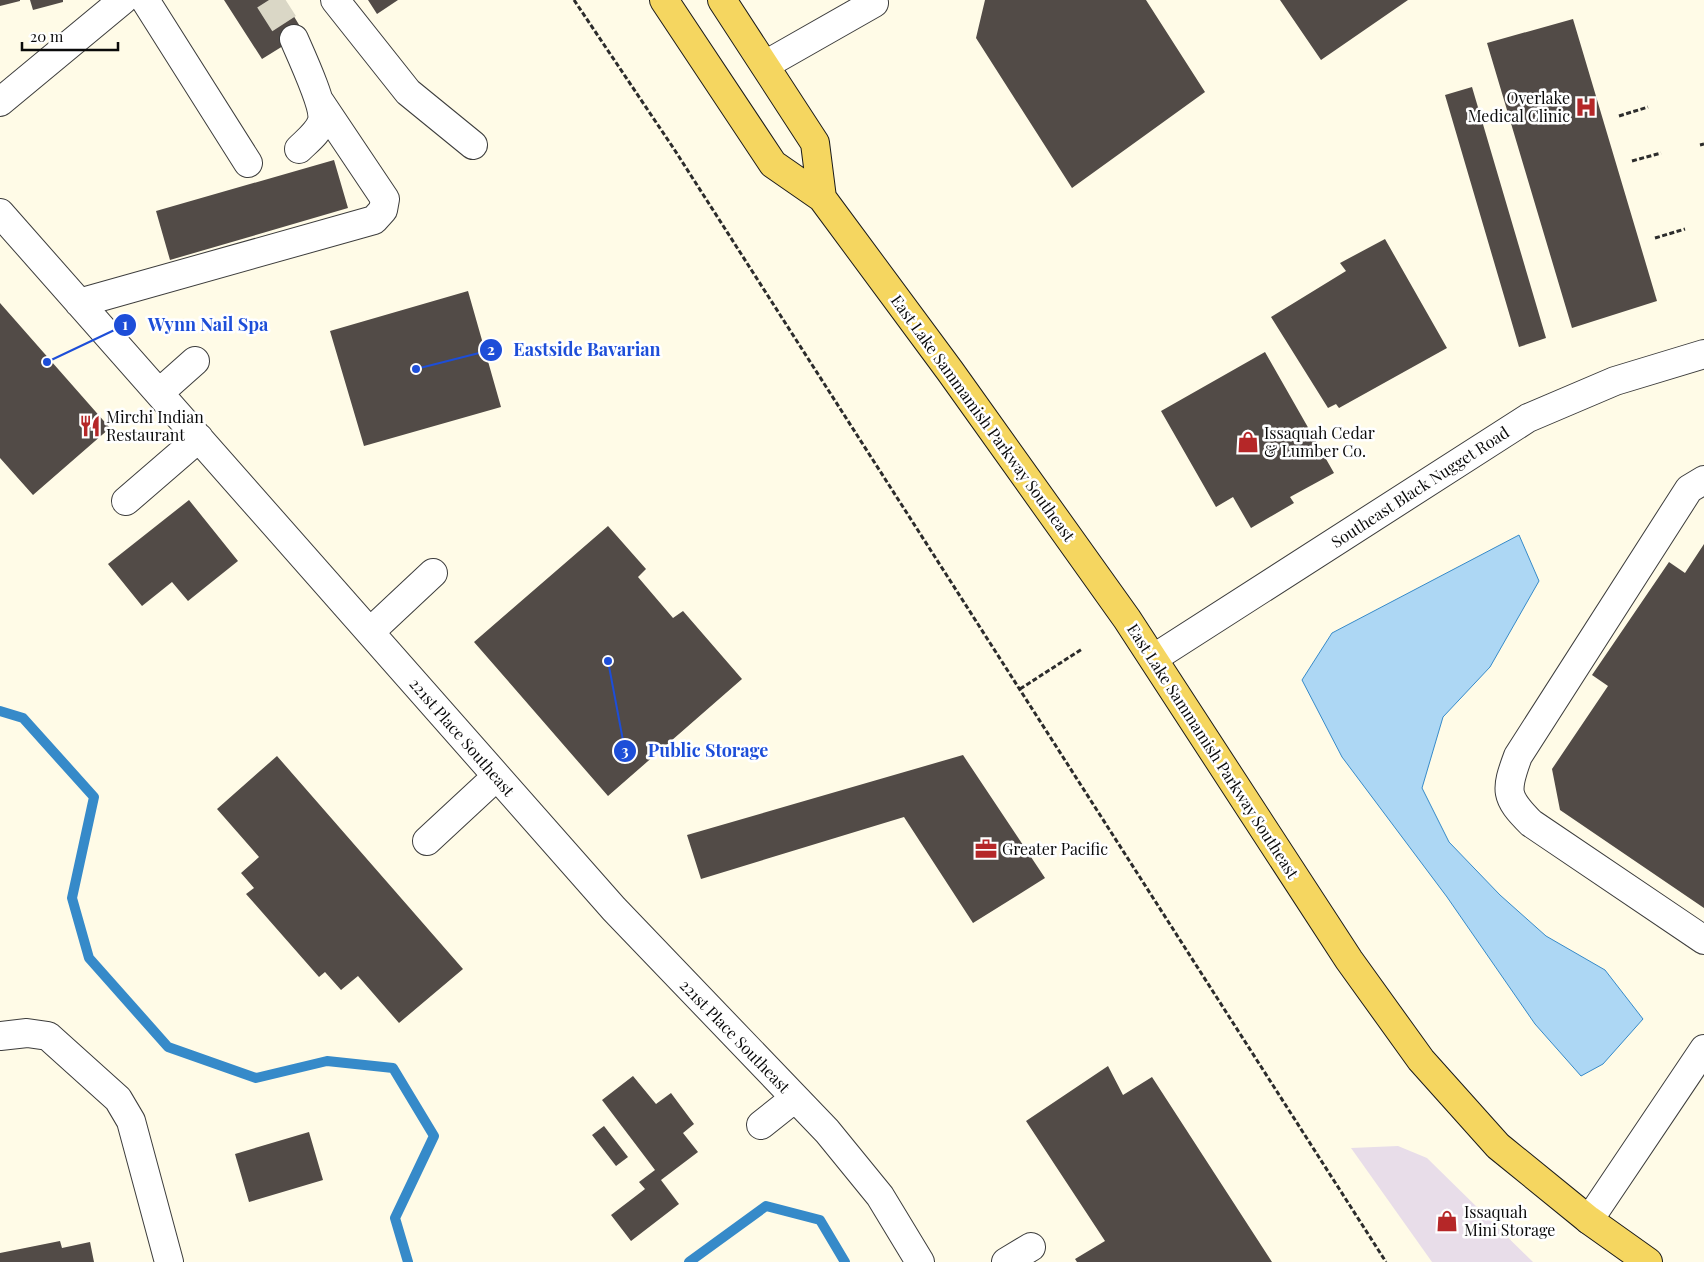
<svg xmlns="http://www.w3.org/2000/svg" width="1704" height="1262" viewBox="0 0 1704 1262" font-family="'Playfair Display',serif">
<rect width="100%" height="100%" fill="#fffbe7"/>
<path fill="#e8dde9" d="M1398 1146 1427 1158 1533 1262H1432L1351 1148Z"/>
<path fill="#add7f4" stroke="#368ac9" d="M1519 535 1539 581 1490 667 1443 717 1422 788 1449 842 1500 895 1546 936 1605 970 1643 1019 1603 1064 1581 1076 1535 1024 1447 897 1342 757 1302 680 1332 633Z"/>
<g fill="none" stroke-linecap="round" stroke-linejoin="round">
<path stroke="#368ac9" stroke-width="10" d="M0 711 23 718 94 797 72 898 89 958 168 1047 256 1078 327 1061 393 1068 434 1136 395 1218 408 1262
M689 1262 766 1206 820 1220 845 1262"/>
</g>
<path fill="#524b47" d="M0 0H20V1L0 6Z
M30 0H63V2L33 10Z
M224 0H284L304 33 262 59Z
M368 0H398L377 14Z
M985 0H1146L1205 92 1072 188 976 38Z
M1280 0H1408L1321 60Z
M1573 19 1657 301 1572 328 1487 43Z
M1472 87 1546 338 1519 347 1445 95Z
M334 160 348 208 170 260 156 211Z
M1385 239 1447 348 1339 408 1336 404 1328 408 1271 317 1346 271 1340 263Z
M468 291 501 407 364 446 330 331Z
M0 303 110 428 33 495 0 458Z
M1265 352 1334 473 1290 497 1294 503 1251 528 1233 497 1216 507 1161 411Z
M189 500 238 561 188 601 172 582 142 606 108 564Z
M608 526 646 569 638 577 673 618 683 611 742 679 608 796 474 642Z
M1704 544V908L1560 810 1552 769 1608 686 1592 675 1669 562 1685 573Z
M963 755 1045 878 973 923 904 817 701 879 687 835Z
M277 756 463 969 399 1023 358 976 341 990 325 972 319 977 246 894 254 888 241 873 259 857 217 809Z
M1108 1066 1123 1095 1152 1077 1272 1262H1077L1075 1259 1105 1241 1026 1121Z
M633 1076 656 1104 671 1093 694 1124 683 1133 698 1152 661 1180 679 1204 631 1241 611 1215 645 1189 639 1182 655 1170 602 1100Z
M604 1126 628 1157 616 1166 592 1135Z
M309 1132 323 1180 249 1202 235 1154Z
M60 1241 62 1248 90 1242 94 1262H0V1253Z"/>
<g fill="none" stroke-linecap="round" stroke-linejoin="round">
<path stroke="#dad7c6" stroke-width="28" stroke-dasharray="28 14" stroke-linecap="butt" d="M269 0 294 39"/>
<g stroke="#3d3d3d" stroke-width="30">
<path id="minor" d="M145 0 248 163
M335 0 408 92 473 145
M294 39C301 55 325 107 322 121 319 132 307 141 299 149
M765 65 874 3
M0 102 123 0
M0 213 614 909 827 1131 880 1196 920 1262
M79 303 374 220 383 210 385 199 320 102
M159 393 195 361
M1704 480 1689 489 1518 756C1505 791 1505 797 1531 823L1704 940
M126 501 199 438
M370 632 433 573
M1154 658 1528 418 1615 381 1704 354
M427 841 496 777
M0 1036 27 1033 48 1036 118 1099 131 1121 169 1262
M761 1125 795 1098
M1589 1220 1704 1049
M1006 1262 1031 1247"/>
</g>
<g stroke="#1b1b1b" stroke-width="30">
<path id="major" d="M664 0 773 164 822 198 950 371 1127 619 1349 960 1421 1060 1498 1146 1589 1220 1648 1262
M722 0 815 143 822 198"/>
</g>
<path stroke="#2c2c2c" stroke-width="3" stroke-dasharray="5 2.5" stroke-linecap="butt" d="M574 0 674 149 1386 1262
M1619 116 1648 107
M1700 145 1704 144
M1632 161 1661 153
M1655 238 1685 229
M1020 689 1082 649"/>
<use href="#minor" stroke="#fff" stroke-width="28"/>
<use href="#major" stroke="#f5d660" stroke-width="28"/>
</g>
<defs>
<g id="hospital-bare" transform="scale(1.725)"><path d="M-5-5h3v3.5h4V-5h3V5h-3V1.5h-4V5h-3Z" fill="#b52728" stroke="#fff" stroke-width="2.5" paint-order="stroke"/></g>
<g id="restaurant-bare" transform="scale(1.725)"><path d="M-5-6h1v4h1v-4h1v4h1v-4h1v5L-1.5 .5V6h-2V.5L-5-1ZM5-6V6H3V1.5H1.5Q1.5-4 5-6Z" fill="#b52728" stroke="#fff" stroke-width="2.5" paint-order="stroke"/></g>
<g id="shop-bare" transform="scale(1.725)"><path d="M-5-2.5h2.3a2.7 3.5 0 0 1 5.4 0H5L5.5 6h-11ZM-1.5-2.5h3a1.5 2.3 0 0 0-3 0Z" fill="#b52728" stroke="#fff" stroke-width="2.5" paint-order="stroke"/></g>
<g id="office-bare" transform="scale(1.725)"><path d="M-6-3h4V-5.5h4V-3h4V5H-6ZM-1-4.5V-3h2v-1.5ZM-6 0V1H6V0Z" fill="#b52728" stroke="#fff" stroke-width="2.5" paint-order="stroke"/></g>
</defs>
<g fill-rule="evenodd">
<use href="#hospital-bare" x="1586" y="107"/>
<use href="#restaurant-bare" x="90" y="426"/>
<use href="#shop-bare" x="1248" y="442"/>
<use href="#office-bare" x="986" y="849"/>
<use href="#shop-bare" x="1447" y="1221"/>
</g>
<g text-anchor="middle" stroke-width="5" stroke-linejoin="round" paint-order="stroke">
<g font-size="16" fill="#0a0a0a" stroke="#fff" text-anchor="start">
<text x="1570" y="104" text-anchor="end">Overlake<tspan x="1570" dy="18">Medical Clinic</tspan></text>
<text x="106" y="423">Mirchi Indian<tspan x="106" dy="18">Restaurant</tspan></text>
<text x="1264" y="439">Issaquah Cedar<tspan x="1264" dy="18">&amp; Lumber Co.</tspan></text>
<text x="1002" y="855">Greater Pacific</text>
<text x="1464" y="1218">Issaquah<tspan x="1464" dy="18">Mini Storage</tspan></text>
</g>
<g font-size="16" fill="#0a0a0a" stroke="#fff">
<text transform="translate(983 418) rotate(54)" y="6">East Lake Sammamish Parkway Southeast</text>
<text transform="translate(1420 487) rotate(-33)" y="6">Southeast Black Nugget Road</text>
<text transform="translate(462 737) rotate(49)" y="6">221st Place Southeast</text>
<text transform="translate(1213 751) rotate(57)" y="6">East Lake Sammamish Parkway Southeast</text>
<text transform="translate(735 1036) rotate(46)" y="6">221st Place Southeast</text>
</g>
</g>
<path fill="none" stroke="#1d4ed8" stroke-width="2" d="M47 362L125 325M416 369L491 350M608 661L625 751"/>
<g fill="#1d4ed8" stroke="#fff" stroke-width="2">
<circle cx="47" cy="362" r="5"/>
<circle cx="416" cy="369" r="5"/>
<circle cx="608" cy="661" r="5"/>
<circle cx="125" cy="325" r="12"/>
<circle cx="491" cy="350" r="12"/>
<circle cx="625" cy="751" r="12"/>
</g>
<g font-size="15" text-anchor="middle" font-weight="bold" fill="#fff">
<text x="125" y="330">1</text>
<text x="491" y="355">2</text>
<text x="625" y="756">3</text>
</g>
<g font-size="18" text-anchor="middle" font-weight="bold" fill="#1d4ed8" stroke="#fff" stroke-width="5" stroke-linejoin="round" paint-order="stroke">
<text x="208" y="331">Wynn Nail Spa</text>
<text x="587" y="356">Eastside Bavarian</text>
<text x="708" y="757">Public Storage</text>
</g>
<path d="M22 42v8h96v-8" fill="none" stroke="#0a0a0a" stroke-width="2.5"/>
<text x="30" y="42" font-size="15" fill="#0a0a0a" stroke="#ffffff" stroke-width="4" paint-order="stroke">20 m</text>
</svg>
